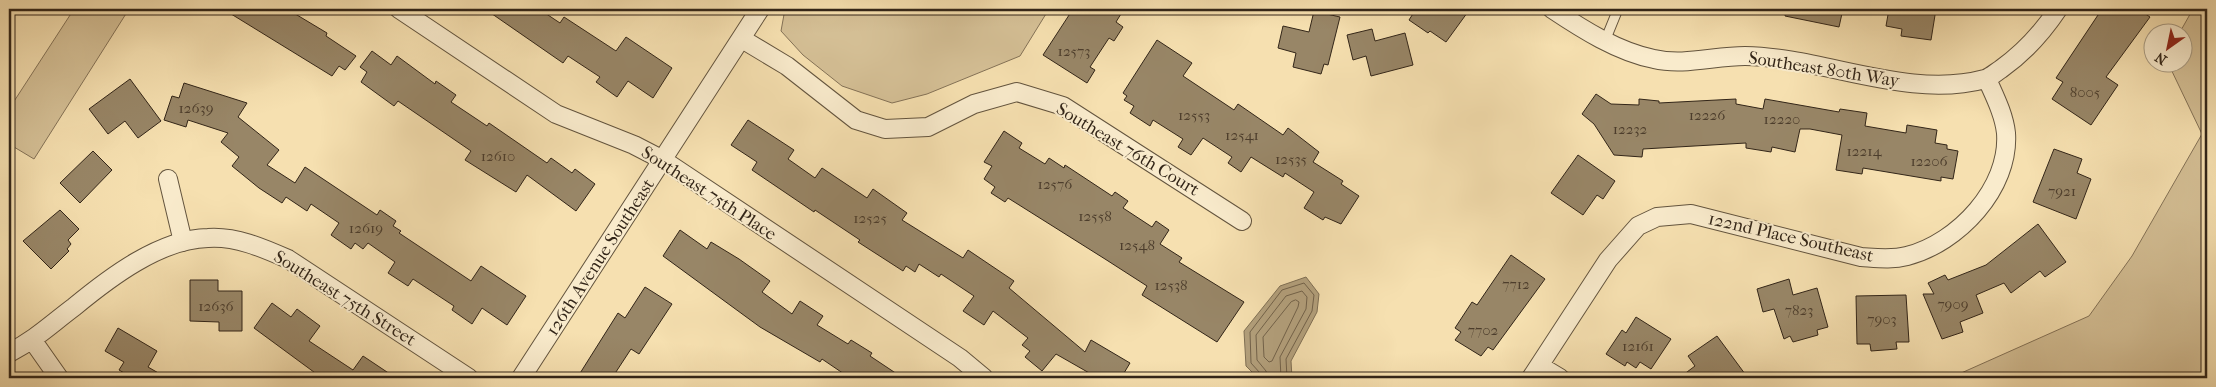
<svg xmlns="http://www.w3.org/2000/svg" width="2216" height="387" viewBox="0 0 2216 387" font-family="'IM FELL French Canon',serif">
<rect width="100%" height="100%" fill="#f6e0b0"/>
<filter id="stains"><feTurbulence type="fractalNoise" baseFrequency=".004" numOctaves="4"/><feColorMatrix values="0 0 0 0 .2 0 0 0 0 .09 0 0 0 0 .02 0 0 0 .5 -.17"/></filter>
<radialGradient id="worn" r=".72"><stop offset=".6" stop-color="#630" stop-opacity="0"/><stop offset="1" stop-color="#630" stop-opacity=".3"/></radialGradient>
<path fill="#d5c096" stroke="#847257" d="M74 9H129L34 159 9 144V109Z
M785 9H1049L1020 56 927 94 892 103 842 86 803 55 781 31Z
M2193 9H2207V378H1950L2089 316 2132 256 2202 134 2168 63 2184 62V32H2180Z"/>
<path fill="#b3a07c" stroke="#7f6f54" d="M1306 277 1319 294 1317 312 1291 361 1292 378H1258L1246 366 1244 331 1280 286Z"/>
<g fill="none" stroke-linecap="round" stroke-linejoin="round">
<path stroke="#72624a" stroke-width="1" d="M1296 300 1299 302 1298 307 1272 361 1269 362 1264 357 1263 337 1291 302Z
M1261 378 1260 373 1251 363 1250 332 1282 290 1304 283 1314 295 1312 311 1286 359 1287 378
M1268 378 1266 371 1257 360 1256 335 1286 296 1302 291 1307 297 1306 309 1280 357 1281 378"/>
</g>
<path fill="#988667" stroke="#322518" d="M223 9H287L327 33 326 36 356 56 345 70 339 66 332 76Z
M485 9H539L560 23 564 17 616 51 626 37 672 68 653 98 628 81 617 97 596 82 600 77 568 56 563 63Z
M1073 9H1124L1116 22 1123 27 1114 41 1109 38 1090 67 1095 70 1087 83 1043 55Z
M1416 9H1470L1446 42 1430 31 1428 33 1409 20Z
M1786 9H1843L1839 27 1785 16Z
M1889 9H1936L1931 40 1901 36 1902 29 1886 26Z
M2102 9H2138L2150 17 2106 77 2118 85 2091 125 2052 99 2063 82 2056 78Z
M1314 11 1340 17 1328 65 1324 64 1321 74 1293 67 1296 53 1278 48 1283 26 1309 32Z
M1372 29 1375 41 1405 33 1413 65 1371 76 1366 56 1353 60 1347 35Z
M1157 40 1192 63 1183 76 1234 110 1238 104 1283 135 1288 128 1319 152 1313 162 1343 181 1341 184 1359 196 1341 224 1325 217 1323 220 1304 208 1314 192 1285 173 1283 177 1251 157 1241 172 1228 163 1232 157 1203 138 1191 155 1178 147 1183 139 1153 120 1150 126 1130 113 1134 106 1124 100 1127 96 1123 93Z
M372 51 391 65 397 56 435 84 436 81 456 95 451 102 487 126 489 123 547 163 551 158 572 173 575 169 595 184 576 211 527 175 516 192 465 160 471 151 398 101 394 106 361 82 367 72 360 67Z
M130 79 161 121 138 138 125 121 108 134 89 109Z
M184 83 247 103 238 117 279 150 267 165 295 183 305 167 377 215 380 210 396 221 393 226 401 231 399 233 471 281 481 266 526 296 507 325 482 308 472 324 452 310 454 306 413 279 408 286 388 273 395 262 368 243 363 249 355 243 351 249 331 235 339 223 311 204 307 211 286 197 282 203 259 188 232 166 239 157 221 142 228 133 188 120 186 127 164 120 172 96 179 98Z
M1596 94 1611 104 1639 105V99L1659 101V103L1736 99V104L1763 109 1765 99 1839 112 1840 109 1867 113 1865 126 1906 133 1907 125 1937 130 1935 143 1947 145V149L1958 151 1953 179 1941 177V181L1863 168 1862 174 1836 170 1842 135 1810 129H1800L1795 152 1772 147 1771 152 1746 148V143L1643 149 1642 157 1614 155 1594 124 1582 114Z
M748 120 794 150 788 159 815 178 822 168 867 198 873 189 907 213 902 220 963 258 968 250 1014 281 1009 288 1085 352 1091 340 1130 363 1121 378H1098L1056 354 1042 371 1025 357 1030 351 1022 345 1028 338 993 311 984 325 963 311 974 296 941 274 939 277 919 264 915 272 906 266 903 271 858 242 860 240 815 210 814 212 752 170 757 162 731 145Z
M1004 131 1022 143 1019 148 1045 164 1049 158 1064 168 1065 165 1112 196 1115 192 1128 201 1123 208 1152 227 1156 221 1169 230 1160 244 1182 258 1179 262 1244 302 1217 342 1142 295 1147 286 1105 259 1008 198 1005 202 991 193 995 187 984 179 992 166 984 162Z
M2054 149 2082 159 2077 173 2091 179 2076 219 2033 202Z
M93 151 112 170 80 203 60 183Z
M1578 155 1615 181 1603 199 1597 195 1583 215 1551 193Z
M60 210 79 229 68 240 71 244 67 249 69 251 51 269 23 241Z
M2038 224 2066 262 2045 277 2040 271 2011 293 2004 283 1976 295 1983 313 1960 322 1963 332 1942 339 1923 294H1934L1928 283 1945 275 1948 280 1986 265Z
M680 230 707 249 711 242 739 259 770 281 762 292 792 314 800 301 823 316 817 325 848 344 851 340 872 353 870 356 903 378H850L822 359 820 362 760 327 663 256Z
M1511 255 1545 279 1493 350 1488 347 1481 356 1455 340 1461 332 1455 328 1472 302 1477 305Z
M1789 279 1793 295 1817 288 1828 327 1817 330 1818 335 1793 342 1790 336 1784 339 1774 309 1763 312 1757 289Z
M190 280H218V291H242V331H219V322L190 321Z
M645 287 672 304 639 354 631 349 612 378H577L618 313 625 318Z
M1906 295 1909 342H1896L1897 349 1871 351 1870 344H1857L1856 296Z
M272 303 291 317 297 309 320 326 309 341 353 370 363 356 396 378H322L254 328Z
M1636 317 1671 339 1651 369 1640 362 1636 368 1627 362 1625 366 1606 354 1622 330 1626 333Z
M118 328 157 351 148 367 167 378H133L119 370 124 362 105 351Z
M1717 336 1748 378H1679L1695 366 1688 356Z"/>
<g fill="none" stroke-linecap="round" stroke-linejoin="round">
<g stroke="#63543e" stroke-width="11">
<path id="lane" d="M1605 41 1618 9"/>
</g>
<g stroke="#63543e" stroke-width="20">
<path id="street" d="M399 9 556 114 634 145 663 160 960 358 984 378
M1552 9C1582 29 1618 52 1654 59 1684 66 1714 56 1745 56 1823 57 1908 100 1985 79 1991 77 1996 72 2001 69 2025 52 2042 33 2058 9
M742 39 787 66 856 120 885 129 928 127 974 104 1017 92 1063 106 1242 221
M168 179 183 242
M33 341 59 378
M9 353C36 339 50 325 74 307 109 278 160 239 208 238 236 236 263 248 288 259L469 378
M1540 366 1560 378
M521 378 760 9
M1531 378 1608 260 1638 226 1657 217 1691 214 1861 257C1877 258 1892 260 1907 256 1958 243 2010 188 2006 133 2004 114 1994 95 1987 79"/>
</g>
<use href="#lane" stroke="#f9ebcc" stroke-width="9"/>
<use href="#street" stroke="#f9ebcc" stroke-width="18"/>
</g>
<g text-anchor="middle" stroke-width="4" stroke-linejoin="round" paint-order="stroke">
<g font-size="15" fill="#4c3d2c">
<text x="1074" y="56">12573</text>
<text x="2085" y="97">8005</text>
<text x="196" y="113">12639</text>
<text x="1194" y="120">12553</text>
<text x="1707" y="120">12226</text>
<text x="1782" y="124">12220</text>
<text x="1630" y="134">12232</text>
<text x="1242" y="140">12541</text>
<text x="1864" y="156">12214</text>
<text x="498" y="161">12610</text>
<text x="1291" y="164">12535</text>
<text x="1929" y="166">12206</text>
<text x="1055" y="189">12576</text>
<text x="2062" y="196">7921</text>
<text x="1095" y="221">12558</text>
<text x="870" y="223">12525</text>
<text x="366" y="233">12619</text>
<text x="1137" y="250">12548</text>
<text x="1516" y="289">7712</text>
<text x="1171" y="290">12538</text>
<text x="1953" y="309">7909</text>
<text x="216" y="311">12636</text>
<text x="1799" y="315">7823</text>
<text x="1882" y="324">7903</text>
<text x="1483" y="335">7702</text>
<text x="1638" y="351">12161</text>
</g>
<g font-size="18" fill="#322518" stroke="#f9ebcc">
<text transform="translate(1824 69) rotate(9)" y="6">Southeast 80th Way</text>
<text transform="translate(1128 149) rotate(31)" y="6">Southeast 76th Court</text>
<text transform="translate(709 193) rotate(33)" y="6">Southeast 75th Place</text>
<text transform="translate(1791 237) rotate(13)" y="6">122nd Place Southeast</text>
<text transform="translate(600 257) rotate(-57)" y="6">126th Avenue Southeast</text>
<text transform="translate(345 298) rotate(32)" y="6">Southeast 75th Street</text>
</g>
</g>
<rect width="2216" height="387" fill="none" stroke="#f6e0b0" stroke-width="30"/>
<rect x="10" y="10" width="2196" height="367" fill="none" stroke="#322518" stroke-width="2.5"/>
<rect x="15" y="15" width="2186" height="357" fill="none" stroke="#322518"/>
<g transform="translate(2168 48) rotate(213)"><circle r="24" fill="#f9ebcc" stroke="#a99c84"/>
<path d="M0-4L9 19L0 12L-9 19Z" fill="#8f2418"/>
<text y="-8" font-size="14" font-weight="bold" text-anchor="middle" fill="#322518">N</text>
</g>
<rect width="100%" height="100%" filter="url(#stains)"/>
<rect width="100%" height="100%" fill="url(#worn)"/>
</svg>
